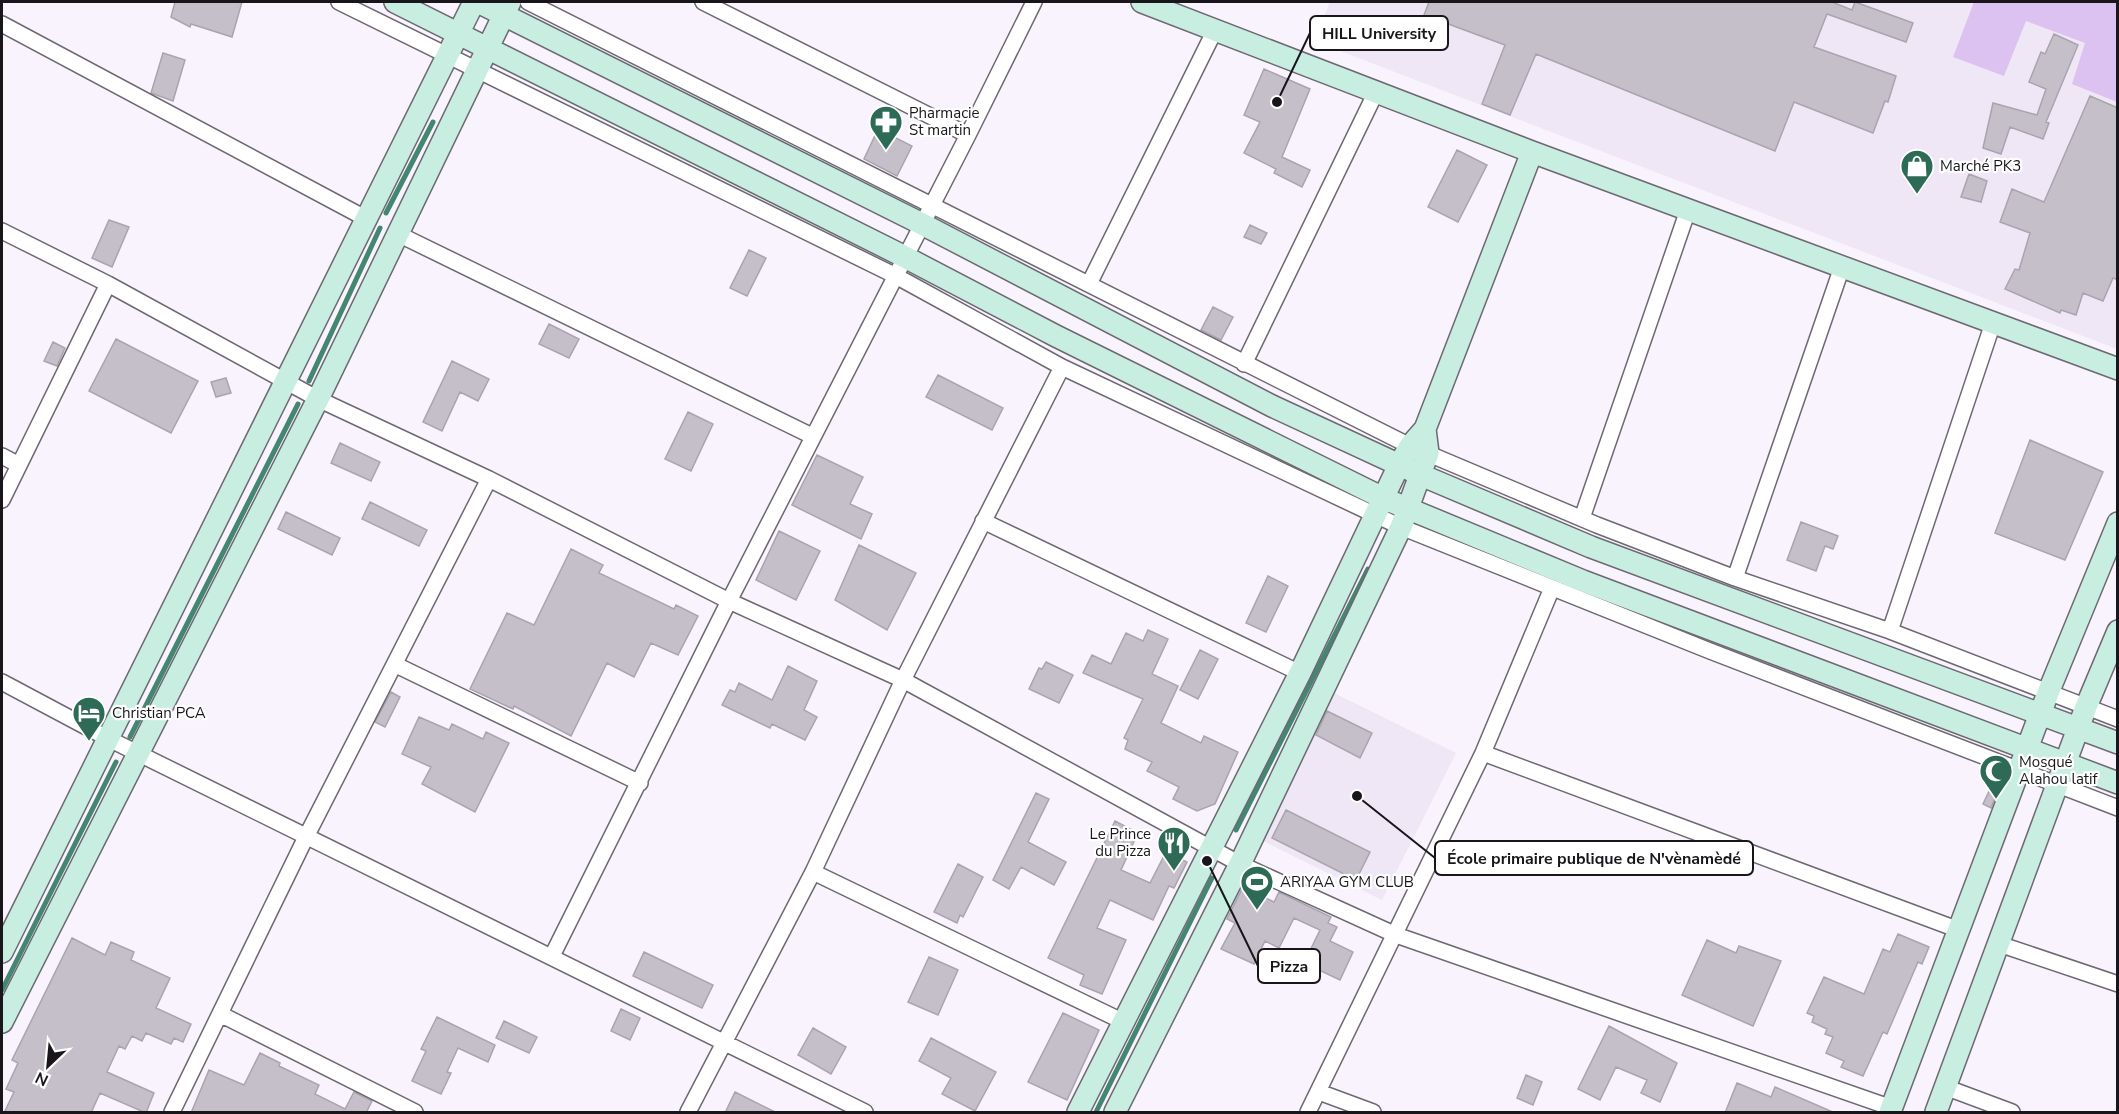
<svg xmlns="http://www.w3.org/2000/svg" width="2119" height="1114" viewBox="0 0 2119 1114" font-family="'Nunito Sans',sans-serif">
<rect width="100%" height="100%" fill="#f9f3fd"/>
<path fill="#efe6f6" d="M1330 2H2055L2117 27V349L1314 41Z
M1332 692 1456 753 1382 900 1259 839Z"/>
<path fill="#dcc2f0" d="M1974 2H2117V102L2072 84 2085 43 2026 21 2004 76 1953 57Z"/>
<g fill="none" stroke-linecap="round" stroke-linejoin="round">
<path stroke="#438671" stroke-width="5" d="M386 213 433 122
M309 381 380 228
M130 737 298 404
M1236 830 1368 569
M2 990 116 762
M1096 1112 1212 878"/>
</g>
<path fill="#c5bfc9" stroke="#a9a4ae" stroke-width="1.5" d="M175 2H242L232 37 191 24 190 27 171 17Z
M1429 2H1832L1852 10 1855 2 1913 23 1906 42 1827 14 1814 47 1896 76 1888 102 1885 101 1873 133 1794 102 1775 151 1536 54 1510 115 1482 104 1505 45 1424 15Z
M2054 34 2078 45 2046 122 2049 123 2043 139 2010 127 2001 154 1983 148 1993 103 2037 115 2046 89 2029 82 2041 52 2045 54Z
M163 53 185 60 173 101 151 93Z
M1264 69 1310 89 1282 157 1310 170 1302 187 1274 173 1276 169 1244 153 1260 122 1244 115Z
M2090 96 2118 108V280L2113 278 2103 301 2083 293 2076 315 2061 310 2060 313 2005 289 2015 269 2019 270 2030 233 2000 222 2012 189 2044 202Z
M878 129 912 146 897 176 864 159Z
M1457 150 1487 165 1458 222 1428 207Z
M1969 174 1987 181 1981 202 1961 197Z
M109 220 129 227 112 267 92 258Z
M1250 225 1267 233 1261 244 1244 237Z
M749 250 766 258 747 296 730 288Z
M1213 307 1233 317 1221 340 1201 330Z
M549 324 579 339 569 358 539 344Z
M116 339 198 381 171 433 89 391Z
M53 342 65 348 57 366 44 361Z
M452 361 489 379 478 401 460 392 442 431 423 422Z
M938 375 1003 408 992 430 926 397Z
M226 378 231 393 216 397 211 382Z
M688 412 713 424 691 471 665 459Z
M2030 440 2103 472 2065 560 1995 533Z
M340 443 380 462 371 481 331 463Z
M817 455 863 477 850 504 872 514 861 539 792 505Z
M370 502 427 530 419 546 362 519Z
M286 512 340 538 332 555 278 529Z
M1801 522 1838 536 1833 549 1825 546 1816 571 1787 560Z
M779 531 820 551 796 600 756 580Z
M859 545 916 573 887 630 835 600Z
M571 549 603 565 599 573 674 609 676 605 698 616 678 655 651 643 634 677 607 663 571 736 514 706 513 709 470 689 507 613 534 625Z
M1268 576 1288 586 1266 632 1246 623Z
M1148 630 1168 639 1152 674 1178 686 1161 723 1201 743 1204 736 1238 752 1215 804 1197 811 1173 799 1179 787 1147 771 1152 762 1125 749 1128 740 1124 738 1143 699 1083 673 1092 655 1111 664 1126 633 1143 641Z
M1200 650 1218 659 1198 699 1180 690Z
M1046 662 1073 675 1059 703 1029 689 1039 668 1042 669Z
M788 666 817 681 804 710 817 717 805 740 772 724 770 728 722 705 730 690 735 692 739 683 772 700Z
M391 692 400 697 385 727 375 722Z
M1327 711 1372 733 1360 758 1316 735Z
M419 717 449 730 452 724 483 739 486 732 509 743 475 812 422 784 431 767 402 754Z
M1994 781 2000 784 1991 808 1983 804Z
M1036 793 1049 799 1028 842 1066 862 1054 885 1021 867 1009 889 993 880Z
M1286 810 1370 852 1356 880 1272 838Z
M1115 821 1138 833 1121 870 1150 883 1166 852 1187 862 1174 888 1169 886 1153 920 1110 900 1097 928 1126 940 1102 994 1080 985 1084 975 1048 958Z
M958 864 983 877 963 917 960 915 957 923 934 912Z
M1243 887 1274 902 1279 892 1331 917 1328 923 1337 927 1330 941 1353 952 1340 980 1304 963 1320 930 1294 918 1279 948 1265 941 1254 964 1221 949 1235 923 1227 919Z
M1898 934 1929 947 1922 964 1918 962 1887 1034 1883 1032 1863 1076 1841 1067 1844 1061 1826 1053 1833 1037 1825 1034 1827 1029 1812 1022 1814 1016 1807 1013 1824 977 1864 994 1883 949 1890 952Z
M72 938 105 955 111 942 134 952 131 960 170 978 156 1008 191 1024 183 1042 174 1038 171 1044 146 1033 142 1041 132 1036 125 1049 119 1046 107 1072 154 1093 146 1113 100 1093 91 1113H4L14 1092 6 1089 18 1063 12 1060Z
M1707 940 1736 953 1739 946 1781 961 1753 1026 1682 995Z
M644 952 713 985 702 1008 633 976Z
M929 957 958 970 938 1015 908 1002Z
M621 1009 640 1018 630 1040 611 1031Z
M1063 1013 1099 1030 1067 1100 1028 1082Z
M437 1017 495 1045 488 1062 458 1048 447 1072 451 1073 441 1094 412 1081 426 1051 421 1049Z
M504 1021 537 1037 529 1053 496 1038Z
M1609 1026 1677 1063 1660 1102 1641 1093 1647 1080 1616 1067 1600 1100 1578 1089Z
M813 1028 846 1047 831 1074 798 1055Z
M931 1038 996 1072 975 1111 942 1094 951 1078 919 1061Z
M260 1053 280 1063 279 1066 319 1085 315 1094 345 1109 354 1092 372 1101 366 1113H191L209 1070 244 1085Z
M1526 1075 1542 1082 1533 1105 1517 1098Z
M1737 1083 1771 1097 1775 1087 1835 1113H1725Z
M735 1092 777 1113H725Z"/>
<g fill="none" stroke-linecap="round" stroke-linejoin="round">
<g stroke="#6d6871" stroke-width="18">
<path id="street" d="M339 2 894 275 1062 367 1401 527 1710 651 2118 808
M528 2 1410 446 1597 525 1735 578 1890 631 2118 719
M703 2 968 135
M2 24 365 218
M2 231 108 284 318 399 489 479 729 601 903 680 1240 864 1396 935 1892 1108
M398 234 812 436
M1089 284 1215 30
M1244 364 1376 92
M2 456 19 465
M2 500 108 284
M1582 518 1688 210
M983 521 1300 673
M1735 578 1842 267
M1890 631 1993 323
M396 665 640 783
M2 682 109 739 865 1112
M1483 753 1959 930
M813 872 1124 1022
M1999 944 2118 984
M552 956 729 601 968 135 1034 2
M220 1014 415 1112
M1945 1087 2012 1112
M1319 1092 1373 1112
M172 1112 306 837 489 479
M688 1112 813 872 903 680 1062 367
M1308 1112 1483 753 1552 588"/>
</g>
<g stroke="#6d6871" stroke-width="24">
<path id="secondary" d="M395 2 905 257 1056 336 1385 499 1583 581 2118 783
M478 2 922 224 1272 406 1421 475 1591 547 2118 743
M1142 2 1532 152 2118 369
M2 952 474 2
M2 1022 318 399 510 2
M1078 1112 1300 673 1399 465 1410 446 1425 429 1532 152
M1115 1112 1240 864 1401 527 1428 453 1425 429
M1890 1112 2048 693 2118 523
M1936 1112 2086 707 2118 631"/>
</g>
<use href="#street" stroke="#fff" stroke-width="15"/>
<use href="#secondary" stroke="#c8eee2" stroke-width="21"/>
</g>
<defs>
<g id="pharmacy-pin" transform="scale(1.725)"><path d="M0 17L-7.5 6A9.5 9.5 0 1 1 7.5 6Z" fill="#2d6b57" stroke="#fff"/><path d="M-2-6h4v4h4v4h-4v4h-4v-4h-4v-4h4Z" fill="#fff"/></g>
<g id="shop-pin" transform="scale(1.725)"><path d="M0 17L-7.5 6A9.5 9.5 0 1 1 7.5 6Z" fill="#2d6b57" stroke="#fff"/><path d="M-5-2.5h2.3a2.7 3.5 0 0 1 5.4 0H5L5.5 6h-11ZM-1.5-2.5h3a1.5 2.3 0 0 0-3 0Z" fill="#fff"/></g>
<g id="hotel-pin" transform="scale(1.725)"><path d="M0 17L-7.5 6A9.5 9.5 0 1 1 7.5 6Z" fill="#2d6b57" stroke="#fff"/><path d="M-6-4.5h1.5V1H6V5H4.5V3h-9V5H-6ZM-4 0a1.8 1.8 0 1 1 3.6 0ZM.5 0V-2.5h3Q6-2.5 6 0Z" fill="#fff"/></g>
<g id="mosque-pin" transform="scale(1.725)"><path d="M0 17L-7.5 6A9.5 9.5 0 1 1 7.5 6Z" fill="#2d6b57" stroke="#fff"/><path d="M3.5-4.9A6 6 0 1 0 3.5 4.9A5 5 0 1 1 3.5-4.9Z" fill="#fff"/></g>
<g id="restaurant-pin" transform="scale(1.725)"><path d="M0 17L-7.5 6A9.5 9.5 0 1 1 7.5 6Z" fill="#2d6b57" stroke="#fff"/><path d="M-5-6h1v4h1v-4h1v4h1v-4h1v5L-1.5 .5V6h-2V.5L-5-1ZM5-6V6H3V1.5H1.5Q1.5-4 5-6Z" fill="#fff"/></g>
<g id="stadium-pin" transform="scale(1.725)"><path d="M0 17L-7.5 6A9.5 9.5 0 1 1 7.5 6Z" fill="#2d6b57" stroke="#fff"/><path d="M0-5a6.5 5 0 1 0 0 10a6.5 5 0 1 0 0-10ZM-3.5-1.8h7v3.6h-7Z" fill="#fff"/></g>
</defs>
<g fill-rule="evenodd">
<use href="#pharmacy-pin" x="886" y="122"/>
<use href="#shop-pin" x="1917" y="166"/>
<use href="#hotel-pin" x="89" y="713"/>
<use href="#mosque-pin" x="1996" y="771"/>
<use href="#restaurant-pin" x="1174" y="843"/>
<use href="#stadium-pin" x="1257" y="882"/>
</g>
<g text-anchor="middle" stroke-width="4.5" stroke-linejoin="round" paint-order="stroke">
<g font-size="15" fill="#18161a" stroke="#fff" text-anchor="start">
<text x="909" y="118">Pharmacie<tspan x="909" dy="17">St martin</tspan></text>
<text x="1940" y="171">Marché PK3</text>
<text x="112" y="718">Christian PCA</text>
<text x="2019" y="767">Mosqué<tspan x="2019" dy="17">Alahou latif</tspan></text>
<text x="1151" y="839" text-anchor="end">Le Prince<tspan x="1151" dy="17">du Pizza</tspan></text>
<text x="1280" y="887">ARIYAA GYM CLUB</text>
</g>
</g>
<path fill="none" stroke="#18161a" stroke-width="2" d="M1277 102L1310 33M1357 796L1435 858M1207 861L1258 966"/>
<g fill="#18161a" stroke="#fff" stroke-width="2">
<circle cx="1277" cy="102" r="6"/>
<circle cx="1357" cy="796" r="6"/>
<circle cx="1207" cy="861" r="6"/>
</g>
<g fill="#fff" stroke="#18161a" stroke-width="2">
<rect x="1310" y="16" width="138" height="34" rx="6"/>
<rect x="1435" y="841" width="318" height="34" rx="6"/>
<rect x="1258" y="949" width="62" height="34" rx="6"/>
</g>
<g font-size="16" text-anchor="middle" font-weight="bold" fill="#18161a">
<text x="1379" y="39">HILL University</text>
<text x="1594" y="864">École primaire publique de N'vènamèdé</text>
<text x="1289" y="972">Pizza</text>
</g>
<rect width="2119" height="1114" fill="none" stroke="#18161a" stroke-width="6"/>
<g transform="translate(48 1066) rotate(206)" stroke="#ffffff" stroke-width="4.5" paint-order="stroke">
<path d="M0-4.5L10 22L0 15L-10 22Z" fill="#18161a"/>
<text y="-9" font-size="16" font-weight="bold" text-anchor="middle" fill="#18161a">N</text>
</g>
</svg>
